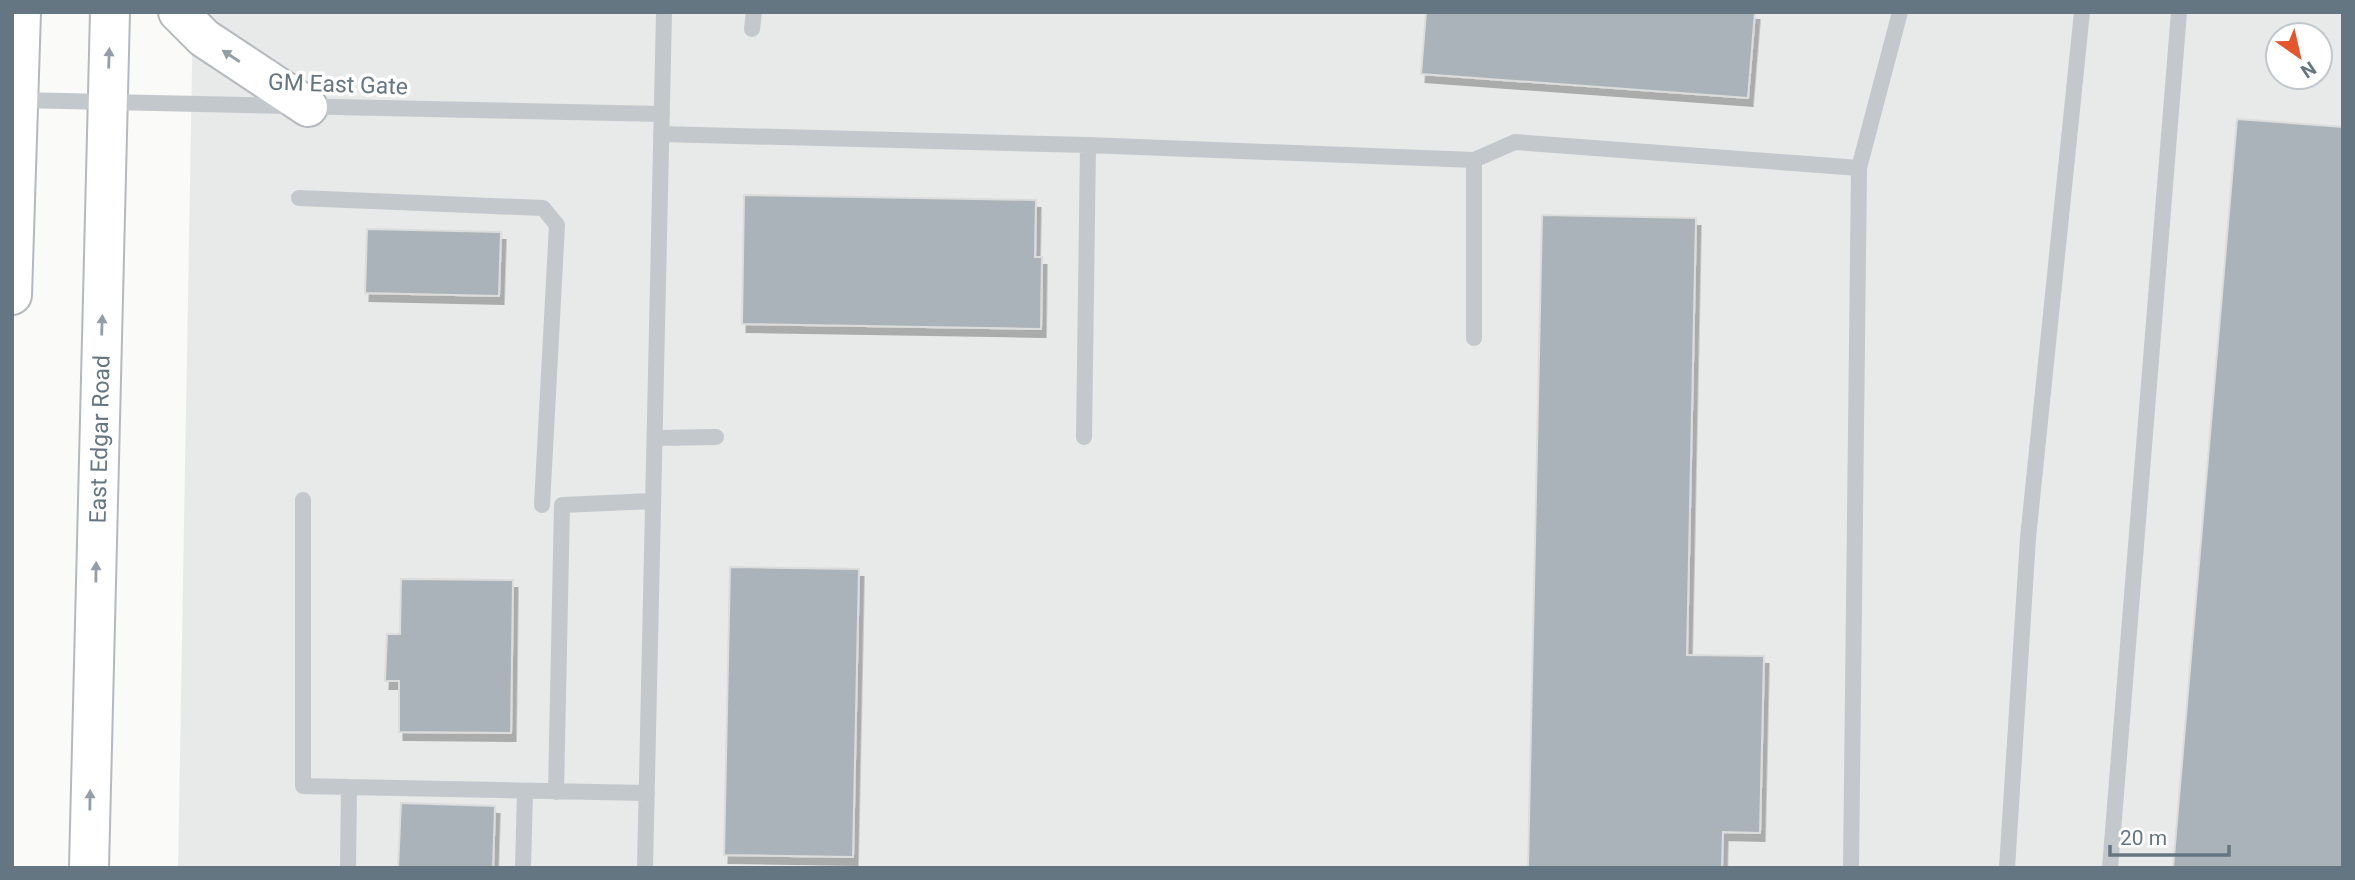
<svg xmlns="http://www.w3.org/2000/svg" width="2355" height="880" viewBox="0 0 2355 880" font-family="Roboto,sans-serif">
<defs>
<filter id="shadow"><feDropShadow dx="4.5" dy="8" stdDeviation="0" flood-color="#0004"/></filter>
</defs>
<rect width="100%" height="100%" fill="#fafaf8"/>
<path fill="#e8e9e9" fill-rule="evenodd" d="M193 12H2343V868H178ZM2278 35H2320V77H2278Z"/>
<path fill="#aab3b9" stroke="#dcdcda" stroke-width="2" filter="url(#shadow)" d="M1426 12H1755L1748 98 1421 74Z
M2237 119 2343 127V868H2173Z
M744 195 1036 200 1035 257H1042L1041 329 742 324Z
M1542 215 1696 218 1687 655 1764 656 1760 833 1723 832 1722 868H1528Z
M367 229 501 232 499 296 365 293Z
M730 567 859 569 853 857 724 855Z
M401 579 513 580 511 733 399 732V681H385L387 634H400Z
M401 803 495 806 493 868H398Z"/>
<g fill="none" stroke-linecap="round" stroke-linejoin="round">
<g stroke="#b4b9bd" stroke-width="42">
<g id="trunk">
<path d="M178 12 204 38 308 107"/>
<path d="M12 295 21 12"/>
<path id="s1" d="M89 868 110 12"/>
</g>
</g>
<path stroke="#c3c8cc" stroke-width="16" d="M752 29 754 12
M18 100 662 114
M661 134 1088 145 1474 160 1515 142 1859 168
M299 198 543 208 557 225 542 505
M1474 338V160
M1084 437 1088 145
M655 438 716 437
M303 500V786L349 787 348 868
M349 787 647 793
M556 792 562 505 653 501
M523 868 525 792
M645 868 664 12
M1851 868 1859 168 1900 12
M2007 868 2028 538 2082 12
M2110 868 2179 12"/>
<use href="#trunk" stroke="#fff" stroke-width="38"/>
</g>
<defs><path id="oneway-solid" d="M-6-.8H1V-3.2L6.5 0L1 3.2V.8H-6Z" transform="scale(1.75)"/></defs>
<g fill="#939fa8">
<use href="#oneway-solid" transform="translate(231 56) rotate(-147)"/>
<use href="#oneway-solid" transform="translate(109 58) rotate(-88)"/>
<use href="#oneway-solid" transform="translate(102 325) rotate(-88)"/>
<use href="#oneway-solid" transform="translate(96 572) rotate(-89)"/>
<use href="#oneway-solid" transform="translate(90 800) rotate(-89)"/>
</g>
<g text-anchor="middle" stroke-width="7" stroke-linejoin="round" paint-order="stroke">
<g font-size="23" fill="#657683" stroke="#fff">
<text transform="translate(338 84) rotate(2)" y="8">GM East Gate</text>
<text dy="8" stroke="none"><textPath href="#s1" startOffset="429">East Edgar Road</textPath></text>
</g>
</g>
<rect width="2355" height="880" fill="none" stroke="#657683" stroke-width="28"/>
<g transform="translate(2299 56) rotate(146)"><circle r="33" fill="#ffffff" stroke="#c1c8cd" stroke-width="2"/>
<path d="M0-5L12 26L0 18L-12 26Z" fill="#e4572e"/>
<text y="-10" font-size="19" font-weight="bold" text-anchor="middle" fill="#657683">N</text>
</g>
<path d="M2110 845v10h119v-10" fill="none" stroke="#657683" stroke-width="3.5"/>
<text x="2120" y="845" font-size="21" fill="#657683" stroke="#ffffff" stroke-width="5" paint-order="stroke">20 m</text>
</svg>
